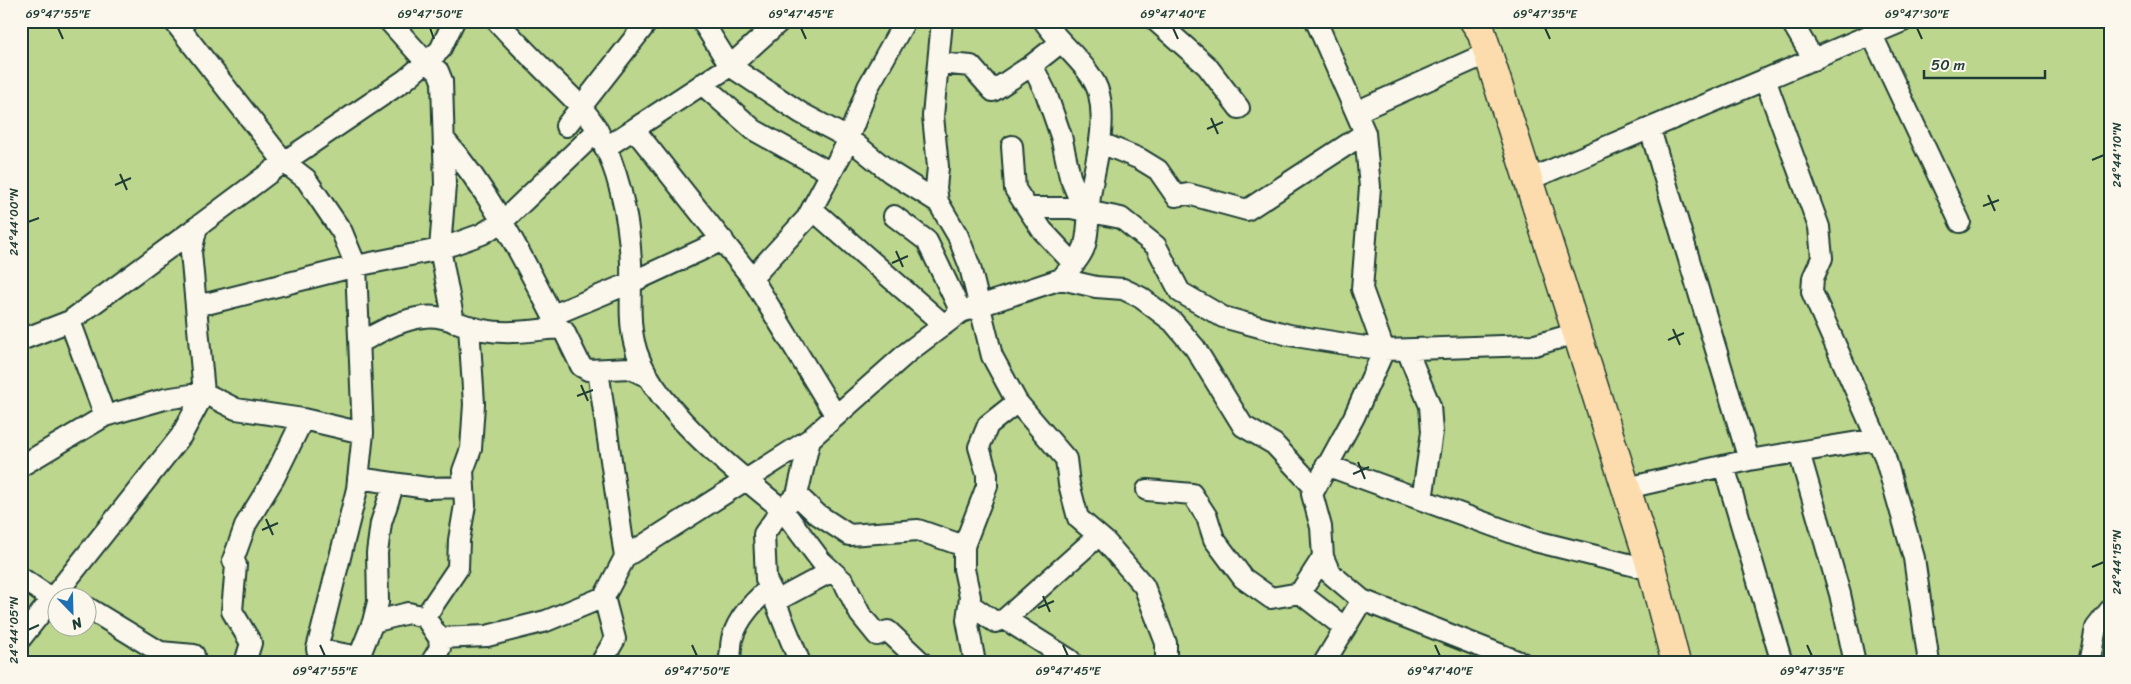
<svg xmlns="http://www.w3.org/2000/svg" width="2131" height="684" viewBox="0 0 2131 684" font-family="Sriracha,sans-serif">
<rect width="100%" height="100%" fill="#f3dfd6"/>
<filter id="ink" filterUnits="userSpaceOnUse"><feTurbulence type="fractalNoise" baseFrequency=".02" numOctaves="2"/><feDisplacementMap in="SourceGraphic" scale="10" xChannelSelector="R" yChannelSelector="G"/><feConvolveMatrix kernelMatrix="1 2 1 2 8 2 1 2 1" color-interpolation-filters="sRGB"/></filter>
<g filter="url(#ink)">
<path fill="#bcd68d" stroke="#6e8a60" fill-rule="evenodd" d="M21 21H2110V663H21ZM58 596H88V626H58Z"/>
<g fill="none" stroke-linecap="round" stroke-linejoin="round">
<g stroke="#1f3d34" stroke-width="24">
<path id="street" d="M174 21 284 162 306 179 342 232 356 266 363 433 357 489 317 649 359 657 363 663
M389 21 426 62 438 71 442 81 445 185 440 249 454 322
M497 21C513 39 530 56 547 73 565 91 584 107 597 129 619 171 629 216 631 263 632 290 628 316 634 342 646 401 735 472 782 509L764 534 766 579 800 663
M780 21 730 66 801 113 848 138 890 172 938 202 958 236 970 267 992 356 1017 402 1066 459 1069 484 1078 518 1106 542 1144 586 1166 643V663
M1044 21C1059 44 1093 68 1099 94 1107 129 1095 162 1090 196 1088 212 1089 230 1085 245 1082 257 1068 270 1061 279
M1156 21 1207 66 1239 108
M1316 21 1365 133 1370 187 1362 289 1384 350 1535 345 1577 333
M1791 21 1814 60
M1872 35 1960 222
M938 63 971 66 993 91 1032 65 1060 43
M1032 65 1046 93 1061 136 1070 177 1084 210
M1765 79 1819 227 1822 258 1813 278 1812 292 1885 457 1914 558 1929 663
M702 84 754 130 831 173
M1356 112 1488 53
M566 126 648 21
M634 129 752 278 836 416
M1650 129 1749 460
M444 139C493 195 525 263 559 328
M1101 143 1140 159 1158 170 1176 196 1188 194 1247 210 1365 133
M1012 146 1015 189 1042 230 1073 263
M605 148 730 66 702 21
M1528 180 1903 21
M938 202 936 188 938 167 933 116 942 21
M1029 208H1071L1121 218 1156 246 1180 292 1223 317 1289 335 1384 350 1354 417 1312 494 1321 527 1323 557 1330 573 1362 600 1522 663
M812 209 944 325
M894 216 927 241 961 312
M752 278 807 218 845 147 868 87 905 21
M196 304 210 303 356 266 440 249 482 234 503 221 597 131
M553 315 630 283 723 240
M70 321 105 416
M21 340 70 321 197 227
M361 342C380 332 401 319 424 317 444 314 464 327 483 330 509 335 534 330 559 328L564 331 581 366 588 370 629 368 646 376
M1407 350 1430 406 1432 432 1422 500
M598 370 625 557
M810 439 797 495 782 509 821 561 844 582 860 614 877 635 888 631 922 663
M1799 452 1840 594 1855 663
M1326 465 1535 541 1652 570
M21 466 105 416 165 399 204 393 236 409 303 419 363 433
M1724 466 1782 663
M358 478 427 488 464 487
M1627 488 1749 460 1877 439
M1147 490 1192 494 1207 517 1214 539 1243 578 1271 598 1300 593 1323 557
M797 495 817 514 849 535 918 530 964 546
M21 578 52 599
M1300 593 1345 628
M776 601 832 571
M969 604 995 622 1005 619 1070 660 1069 663
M88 608 160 652 194 655
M425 617 458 568 459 540 465 505 463 471 471 449 474 404 469 326
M1005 619 1098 536
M373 622 408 613 425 617 439 638 440 648 431 663
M21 638 181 436 204 393 191 252 197 227 284 162 405 80 440 50 454 21
M439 638 487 636 546 621 604 597 625 557 810 439 908 352 961 312 1061 279 1096 287 1123 289 1140 297 1173 322 1195 348 1243 426 1274 444 1315 488
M359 657 373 622 378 602 377 553 381 523 394 483
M245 663 251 643 232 611 236 565 233 560 246 524 274 478 303 419
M601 663 615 639 604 597
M728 663C732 655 730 648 732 639 738 617 754 602 770 587
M975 663 967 620 970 597 964 569V546L987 486V474L979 447 988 425 1017 402
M1324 663 1362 600
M2089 663 2096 628 2110 610"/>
</g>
<g stroke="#1f3d34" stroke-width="31">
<path id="primary" d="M1474 21 1481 31 1652 570 1676 663"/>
</g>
<use href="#street" stroke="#fbf7ec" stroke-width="20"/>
<use href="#primary" stroke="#fcdcac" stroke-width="28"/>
</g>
</g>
<path fill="none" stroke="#1f3d34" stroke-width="2" d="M58 28 63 39M430 28 434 39M801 28 806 39M1173 28 1178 39M1545 28 1550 39M1917 28 1922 39M1211 118 1218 134M1207 129 1223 122M2092 160 2104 155M120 174 127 190M115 185 131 178M1988 195 1995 211M1983 206 1999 200M28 222 39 218M896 251 903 267M892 263 908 256M1673 329 1680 345M1668 340 1684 333M581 385 588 401M577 396 593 390M1358 462 1365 479M1353 474 1369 467M266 519 273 535M262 530 278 523M2092 567 2104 562M1043 596 1050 612M1038 608 1054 601M28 630 39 625M320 645 325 656M692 645 697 656M1063 645 1068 656M1435 645 1440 656M1807 645 1812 656"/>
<rect width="2131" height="684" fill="none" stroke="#fbf7ec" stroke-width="55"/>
<g transform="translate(72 612) rotate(157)"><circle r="24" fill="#fbf7ec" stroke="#a3ada2"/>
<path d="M0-4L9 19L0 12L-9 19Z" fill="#1f6fb2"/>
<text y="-8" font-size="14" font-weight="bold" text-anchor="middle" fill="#1f3d34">N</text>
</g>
<path d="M1924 70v8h121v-8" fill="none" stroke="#1f3d34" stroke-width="2.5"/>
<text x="1931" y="70" font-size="15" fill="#1f3d34" stroke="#fbf7ec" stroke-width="4" paint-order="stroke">50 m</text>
<rect x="28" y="28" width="2076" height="628" fill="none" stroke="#1f3d34" stroke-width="2"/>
<g font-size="12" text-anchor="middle" fill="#1f3d34">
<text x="58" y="18">69°47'55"E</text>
<text x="430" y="18">69°47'50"E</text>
<text x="801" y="18">69°47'45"E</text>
<text x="1173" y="18">69°47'40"E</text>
<text x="1545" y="18">69°47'35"E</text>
<text x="1917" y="18">69°47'30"E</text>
<text transform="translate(2117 155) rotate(-90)" y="4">24°44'10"N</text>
<text transform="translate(14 222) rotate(-90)" y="4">24°44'00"N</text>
<text transform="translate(2117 562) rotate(-90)" y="4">24°44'15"N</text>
<text transform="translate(14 630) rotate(-90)" y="4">24°44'05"N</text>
<text x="325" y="675">69°47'55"E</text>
<text x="697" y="675">69°47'50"E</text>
<text x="1068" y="675">69°47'45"E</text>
<text x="1440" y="675">69°47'40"E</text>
<text x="1812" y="675">69°47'35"E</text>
</g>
</svg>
